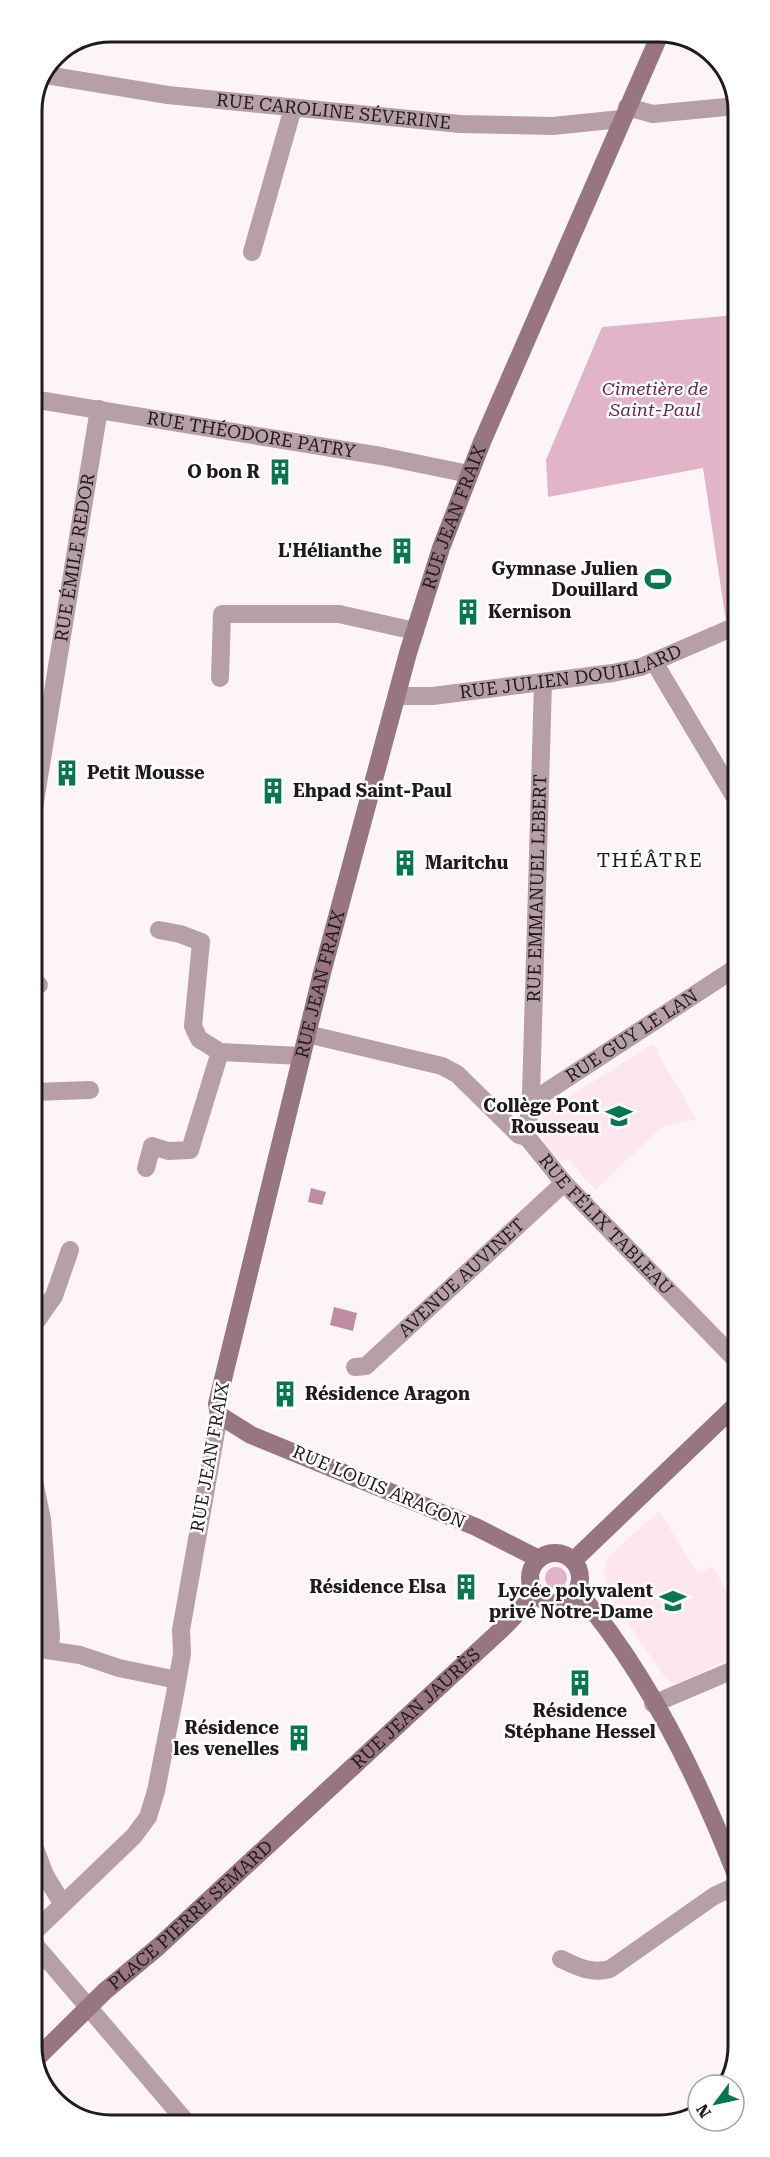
<svg xmlns="http://www.w3.org/2000/svg" width="770" height="2157" viewBox="0 0 770 2157" font-family="'Roboto Serif',serif">
<rect width="100%" height="100%" fill="#fdf4f8"/>
<path fill="#fde6ef" d="M652 1044 660 1051 658 1053 696 1119 662 1127 595 1190 568 1158 561 1162 544 1145 543 1114Z
M659 1511 698 1574 712 1566 738 1611V1655L676 1684 666 1679 607 1591 610 1588 605 1581 606 1559Z"/>
<path fill="#e1b5c7" d="M736 315V616L726 621 703 468 548 497 546 460 602 327Z
M545 1578a11 11 0 1 1 22 0a11 11 0 1 1-22 0Z"/>
<path fill="#c08ca2" d="M311 1188 326 1192 322 1205 308 1202Z
M334 1307 357 1313 353 1331 330 1325Z"/>
<g fill="none" stroke-linecap="round" stroke-linejoin="round">
<g stroke="#b79fa8" stroke-width="18">
<path id="s1" d="M46 75 168 95 460 124 553 126 621 119"/>
<path d="M627 107 653 114 736 106"/>
<path d="M252 252 293 108"/>
<path id="s2" d="M32 399 381 456 469 474"/>
<path d="M654 662 737 801"/>
<path d="M220 678 222 614H339L415 631"/>
<path id="s3" d="M397 696H433L613 673 641 667 736 626"/>
<path id="s4" d="M33 814 99 409"/>
<path d="M159 930 180 934 201 942 193 1026 199 1039 220 1052 302 1056"/>
<path d="M33 984 39 985"/>
<path id="s5" d="M307 1034 442 1066 457 1074 519 1135 527 1137 564 1183 738 1362"/>
<path d="M33 1092 90 1090"/>
<path id="s6" d="M531 1094H543L737 967"/>
<path id="s7" d="M527 1137 531 1094 543 683"/>
<path d="M146 1168 152 1146 168 1151 190 1150 220 1052"/>
<path d="M33 1326 54 1296 70 1250"/>
<path id="s8" d="M355 1367 366 1366 564 1183"/>
<path d="M33 1477 42 1519 51 1635 50 1649"/>
<path d="M34 1648 80 1655 119 1668 177 1680"/>
<path d="M653 1704 738 1668"/>
<path d="M34 1846 45 1875 62 1903"/>
<path d="M34 1932 134 1836 148 1817 156 1791 175 1694 182 1654 181 1630 219 1415"/>
<path d="M34 1940 36 1946 189 2125"/>
<path d="M561 1959C578 1967 591 1974 610 1969L714 1896 738 1885"/>
</g>
<g stroke="#977583" stroke-width="18">
<circle cx="555" cy="1578" r="25"/>
<path id="s9" d="M539 1559 476 1527 251 1435 219 1415 217 1404 322 973 408 653 441 548 482 442 661 32"/>
<path d="M573 1561 738 1403"/>
<path d="M577 1591C648 1673 699 1779 738 1880"/>
<path id="s10" d="M34 2061 105 1991 158 1947 505 1626 536 1593"/>
</g>
</g>
<defs>
<g id="building-bare" transform="scale(2.07)"><path d="M-4-6H4V6H1V3H-1V6H-4ZM-2.5-4.3h1.7v1.8h-1.7ZM.8-4.3h1.7v1.8H.8ZM-2.5-1h1.7V.8h-1.7ZM.8-1h1.7V.8H.8Z" fill="#067650" stroke="#fff" stroke-width="2.5" paint-order="stroke"/></g>
<g id="stadium-bare" transform="scale(2.07)"><path d="M0-5a6.5 5 0 1 0 0 10a6.5 5 0 1 0 0-10ZM-3.5-1.8h7v3.6h-7Z" fill="#067650" stroke="#fff" stroke-width="2.5" paint-order="stroke"/></g>
<g id="school-bare" transform="scale(2.07)"><path d="M0-5L7-2L0 1L-7-2ZM-4 1L0 2.5L4 1V4Q0 6-4 4Z" fill="#067650" stroke="#fff" stroke-width="2.5" paint-order="stroke"/></g>
</defs>
<g fill-rule="evenodd">
<use href="#building-bare" x="280" y="472"/>
<use href="#building-bare" x="402" y="551"/>
<use href="#stadium-bare" x="658" y="579"/>
<use href="#building-bare" x="468" y="612"/>
<use href="#building-bare" x="67" y="773"/>
<use href="#building-bare" x="273" y="791"/>
<use href="#building-bare" x="405" y="863"/>
<use href="#school-bare" x="619" y="1116"/>
<use href="#building-bare" x="285" y="1394"/>
<use href="#building-bare" x="466" y="1587"/>
<use href="#school-bare" x="673" y="1601"/>
<use href="#building-bare" x="580" y="1683"/>
<use href="#building-bare" x="299" y="1738"/>
</g>
<g text-anchor="middle" stroke-width="5" stroke-linejoin="round" paint-order="stroke">
<g font-size="18" fill="#211a1d" stroke="#fff">
<text dy="6" stroke="none"><textPath href="#s1" startOffset="290">RUE CAROLINE SÉVERINE</textPath></text>
<text dy="6" stroke="none"><textPath href="#s2" startOffset="222">RUE THÉODORE PATRY</textPath></text>
<text dy="6" stroke="none"><textPath href="#s9" startOffset="1281">RUE JEAN FRAIX</textPath></text>
<text dy="6" stroke="none"><textPath href="#s4" startOffset="260">RUE ÉMILE REDOR</textPath></text>
<text dy="6" stroke="none"><textPath href="#s3" startOffset="176">RUE JULIEN DOUILLARD</textPath></text>
<text dy="6" stroke="none"><textPath href="#s7" startOffset="249">RUE EMMANUEL LEBERT</textPath></text>
<text dy="6" stroke="none"><textPath href="#s9" startOffset="795">RUE JEAN FRAIX</textPath></text>
<text dy="6" stroke="none"><textPath href="#s6" startOffset="118">RUE GUY LE LAN</textPath></text>
<text dy="6" stroke="none"><textPath href="#s5" startOffset="369">RUE FÉLIX TABLEAU</textPath></text>
<text dy="6" stroke="none"><textPath href="#s8" startOffset="141">AVENUE AUVINET</textPath></text>
<text transform="translate(210 1457) rotate(-80)" y="6">RUE JEAN FRAIX</text>
<text transform="translate(379 1487) rotate(23)" y="6">RUE LOUIS ARAGON</text>
<text dy="6" stroke="none"><textPath href="#s10" startOffset="520">RUE JEAN JAURÈS</textPath></text>
<text dy="6" stroke="none"><textPath href="#s10" startOffset="214">PLACE PIERRE SEMARD</textPath></text>
</g>
<g font-size="18" font-style="italic" fill="#682847" stroke="#fff">
<text x="655" y="395">Cimetière de<tspan x="655" dy="21">Saint-Paul</tspan></text>
</g>
<g font-size="18" font-weight="bold" fill="#211a1d" stroke="#fff" text-anchor="end">
<text x="260" y="478">O bon R</text>
<text x="382" y="557">L'Hélianthe</text>
<text x="638" y="575">Gymnase Julien<tspan x="638" dy="21">Douillard</tspan></text>
<text x="488" y="618" text-anchor="start">Kernison</text>
<text x="87" y="779" text-anchor="start">Petit Mousse</text>
<text x="293" y="797" text-anchor="start">Ehpad Saint-Paul</text>
<text x="425" y="869" text-anchor="start">Maritchu</text>
<text x="599" y="1112">Collège Pont<tspan x="599" dy="21">Rousseau</tspan></text>
<text x="305" y="1400" text-anchor="start">Résidence Aragon</text>
<text x="446" y="1593">Résidence Elsa</text>
<text x="653" y="1597">Lycée polyvalent<tspan x="653" dy="21">privé Notre-Dame</tspan></text>
<text x="580" y="1717" text-anchor="middle">Résidence<tspan x="580" dy="21">Stéphane Hessel</tspan></text>
<text x="279" y="1734">Résidence<tspan x="279" dy="21">les venelles</tspan></text>
</g>
<g font-size="20" letter-spacing="1.5" fill="#211a1d" stroke="#fff">
<text x="650" y="867">THÉÂTRE</text>
</g>
</g>
<path d="M0 0H770V2157H0ZM111 42H659A69 69 0 0 1 728 111V2046A69 69 0 0 1 659 2115H111A69 69 0 0 1 42 2046V111A69 69 0 0 1 111 42Z" fill="#fff" fill-rule="evenodd"/>
<path fill="none" stroke="#211a1d" stroke-width="3" d="M111 42H659A69 69 0 0 1 728 111V2046A69 69 0 0 1 659 2115H111A69 69 0 0 1 42 2046V111A69 69 0 0 1 111 42Z"/>
<g transform="translate(716 2103) rotate(237)"><circle r="28" fill="#ffffff" stroke="#a6a3a5" stroke-width="1.5"/>
<path d="M0-4.5L10 22L0 15L-10 22Z" fill="#067650"/>
<text y="-9" font-size="16" font-weight="bold" text-anchor="middle" fill="#211a1d">N</text>
</g>
</svg>
